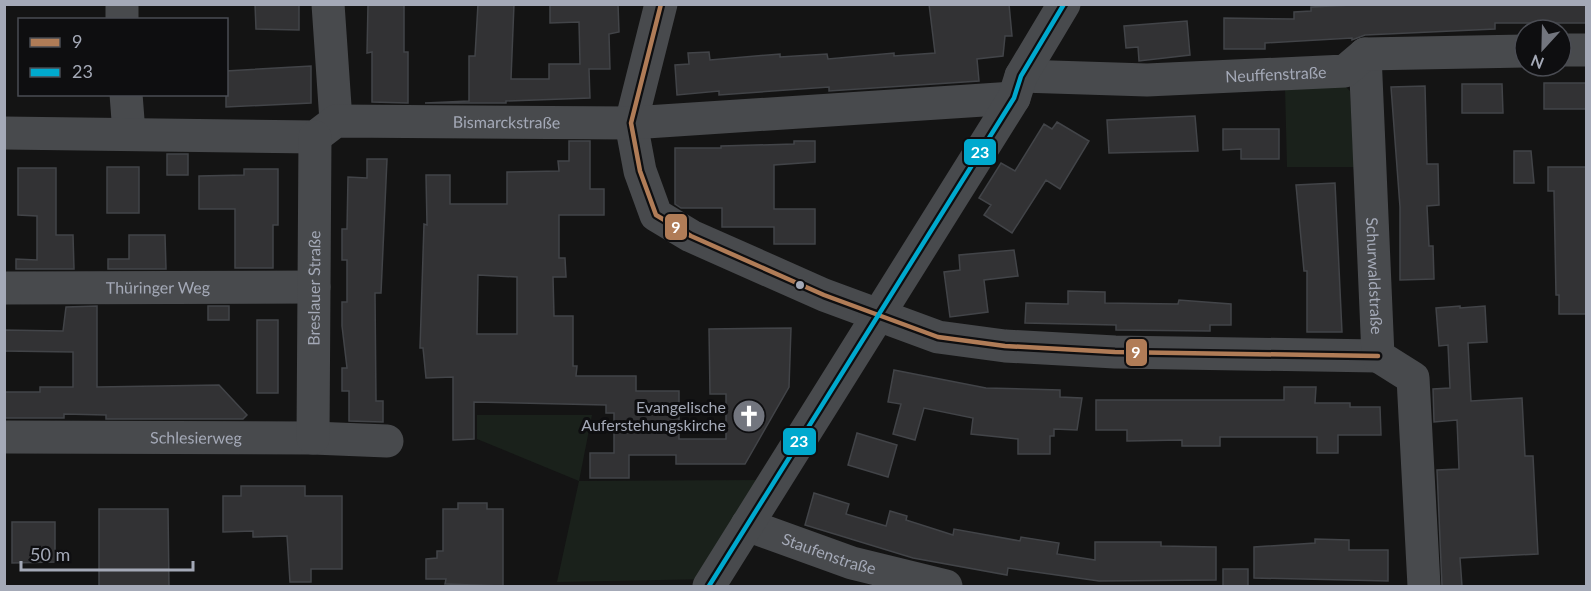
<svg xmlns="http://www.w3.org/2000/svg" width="1591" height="591" font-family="Lato,sans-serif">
  <rect width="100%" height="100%" fill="#141414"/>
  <path fill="#1a211b" d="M 1344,85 L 1350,91 L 1354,167 L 1287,167 L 1285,87 Z
    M 477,415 L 592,415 L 579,481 L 775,480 L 713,579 L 557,582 L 579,481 L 477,439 Z"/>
  <path fill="#323234" stroke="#424448" stroke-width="1.5" fill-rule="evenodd" d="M 255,4 L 299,4 L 299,30 L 256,29 Z
    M 368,4 L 404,4 L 404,52 L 408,52 L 408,103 L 372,102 L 372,52 L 367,53 Z
    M 478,4 L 514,4 L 511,79 L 549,79 L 549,64 L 580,64 L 579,22 L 550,23 L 550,4 L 618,4 L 619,32 L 609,34 L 610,69 L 589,69 L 590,98 L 506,101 L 506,103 L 425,103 L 469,101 L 469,56 L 475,56 Z
    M 929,4 L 1009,4 L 1012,36 L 1005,36 L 1003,56 L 977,59 L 979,81 L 829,91 L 829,87 L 719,95 L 719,91 L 677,95 L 675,65 L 689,64 L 688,53 L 709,52 L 710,60 L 780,54 L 780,57 L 827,54 L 828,59 L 894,53 L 894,56 L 935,53 Z
    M 1373,4 L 1587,4 L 1587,23 L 1495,23 L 1495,29 L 1365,35 L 1352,40 L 1352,38 L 1265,43 L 1265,49 L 1224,49 L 1224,18 L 1294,19 L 1294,12 L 1311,11 L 1311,7 Z
    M 1187,21 L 1190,55 L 1139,61 L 1138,47 L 1126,48 L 1124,26 Z
    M 311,66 L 311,103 L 226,107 L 226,71 Z
    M 1544,83 L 1587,83 L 1587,109 L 1544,109 Z
    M 1462,84 L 1502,84 L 1503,113 L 1462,113 Z
    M 1425,86 L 1427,164 L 1438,164 L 1439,205 L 1427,206 L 1429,246 L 1433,246 L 1434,279 L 1400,280 L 1400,207 L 1391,87 Z
    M 1195,116 L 1198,151 L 1109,153 L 1107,120 Z
    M 1057,122 L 1089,141 L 1060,189 L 1046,180 L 1012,233 L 984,215 L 991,205 L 979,198 L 1001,163 L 1015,171 L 1044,124 L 1052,129 Z
    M 1223,129 L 1279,129 L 1279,159 L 1241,159 L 1241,149 L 1223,150 Z
    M 569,141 L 590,141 L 590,189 L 604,189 L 604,215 L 559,215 L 559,258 L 565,258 L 566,277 L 553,277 L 554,316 L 573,316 L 573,366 L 577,366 L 576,376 L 636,376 L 636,391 L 679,391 L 679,439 L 726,439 L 726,394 L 710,394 L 709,329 L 791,328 L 789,387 L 745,464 L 676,464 L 676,455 L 629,455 L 629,478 L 590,478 L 590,453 L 614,453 L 614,413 L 606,413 L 606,405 L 474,402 L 474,439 L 453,440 L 453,377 L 426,378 L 423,348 L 420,348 L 424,224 L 427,225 L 426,175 L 450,175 L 450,204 L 507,204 L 507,172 L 559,171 L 558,161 L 569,161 ZM 478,275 L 517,277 L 517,334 L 477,334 Z
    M 794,141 L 815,141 L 815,162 L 774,165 L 774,209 L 815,209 L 815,244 L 774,244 L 774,227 L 722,227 L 722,208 L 681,208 L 675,204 L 675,148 L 721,148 L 721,146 L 794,144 Z
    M 1514,151 L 1531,151 L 1534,183 L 1514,183 Z
    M 167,154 L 188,154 L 188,175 L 167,175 Z
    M 367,159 L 387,159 L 381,293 L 375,293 L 376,401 L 383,401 L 383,422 L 349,421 L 349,391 L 342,391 L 342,368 L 347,368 L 342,326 L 342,302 L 347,302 L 347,260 L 342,260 L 342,229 L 347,229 L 348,177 L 367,178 Z
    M 107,167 L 139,167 L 139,213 L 107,213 Z
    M 1548,167 L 1587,167 L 1587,314 L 1559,314 L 1559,295 L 1556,295 L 1554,191 L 1548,191 Z
    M 18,168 L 56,168 L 56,235 L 73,235 L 74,269 L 16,269 L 16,259 L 37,260 L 37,216 L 18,215 Z
    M 244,169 L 278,169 L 278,225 L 273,225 L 273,268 L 235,268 L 235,209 L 199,209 L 199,176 L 244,175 Z
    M 1335,183 L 1342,332 L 1307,332 L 1307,271 L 1304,271 L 1296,185 Z
    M 129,235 L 165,235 L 166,269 L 108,269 L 108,259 L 129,259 Z
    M 1014,250 L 1018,276 L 984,280 L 988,312 L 950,317 L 944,272 L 960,270 L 959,255 Z
    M 1068,291 L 1105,292 L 1105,303 L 1178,304 L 1179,300 L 1231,304 L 1231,325 L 1210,325 L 1210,331 L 1116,330 L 1116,325 L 1025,323 L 1026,303 L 1068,304 Z
    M 97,306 L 97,387 L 219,385 L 247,415 L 243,419 L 106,419 L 106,415 L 64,414 L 64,418 L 4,418 L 4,392 L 40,392 L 40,387 L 73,387 L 73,352 L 4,351 L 4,330 L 63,331 L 66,307 Z
    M 208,306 L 229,306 L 229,320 L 208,320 Z
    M 1460,306 L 1460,308 L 1485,306 L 1487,342 L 1468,343 L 1471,401 L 1522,398 L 1525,456 L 1533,456 L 1538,554 L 1460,558 L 1462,586 L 1442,586 L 1437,470 L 1459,469 L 1457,420 L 1434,422 L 1433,389 L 1450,388 L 1448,345 L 1439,346 L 1436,308 Z
    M 257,320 L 278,320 L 278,393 L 257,393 Z
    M 894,370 L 986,388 L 1060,390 L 1060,397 L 1082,398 L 1077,430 L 1054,429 L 1054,436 L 1050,436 L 1050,454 L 1018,454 L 1018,439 L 971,434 L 973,418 L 924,408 L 915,440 L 893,434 L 901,404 L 888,402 Z
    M 1284,387 L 1316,387 L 1315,403 L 1350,403 L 1350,407 L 1380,407 L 1381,435 L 1338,435 L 1338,453 L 1317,453 L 1317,437 L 1220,437 L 1220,446 L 1182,446 L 1182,440 L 1127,441 L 1127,430 L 1096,430 L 1096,400 L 1284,400 Z
    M 857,433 L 897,445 L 888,477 L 848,465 Z
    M 241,486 L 305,486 L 305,496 L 342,496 L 342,569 L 311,569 L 311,582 L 290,582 L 287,536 L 253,537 L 253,531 L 223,532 L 223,496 L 241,496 Z
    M 814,493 L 849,504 L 846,514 L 886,526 L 890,511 L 907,516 L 906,520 L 953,535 L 954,529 L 1020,541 L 1021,537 L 1059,543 L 1057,554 L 1095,560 L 1095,542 L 1161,542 L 1161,546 L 1216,547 L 1216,580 L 1099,581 L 1008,568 L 1007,575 L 913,558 L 805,525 Z
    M 458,503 L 487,503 L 487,509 L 503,509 L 503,586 L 445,584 L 446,579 L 426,579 L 426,559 L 437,558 L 437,551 L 443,551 L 443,509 L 458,509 Z
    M 99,509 L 168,509 L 169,586 L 99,586 Z
    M 12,522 L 55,522 L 55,562 L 12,563 Z
    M 1315,539 L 1349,540 L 1349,550 L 1388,550 L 1388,581 L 1254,578 L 1254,547 L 1315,543 Z
    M 1223,569 L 1248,569 L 1248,586 L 1223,586 Z"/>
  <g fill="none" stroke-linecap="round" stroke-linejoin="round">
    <g stroke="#484a4d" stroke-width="33">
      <path d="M 122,4 L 122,20"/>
      <path d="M 328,4 L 336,121"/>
      <path d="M 661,4 L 631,123 L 640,171 L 656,215 L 691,236 L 824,295 L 938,337 L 1005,346 L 1115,352 L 1378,356"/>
      <path d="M 1561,50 L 1586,50"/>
      <path id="s1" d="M 1365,54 L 1378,356 L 1413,378 L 1424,586"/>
      <path id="s2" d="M 1021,76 L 1147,80 L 1345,71 L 1365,54 L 1525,51"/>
      <path d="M 126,94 L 129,133"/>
      <path id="s3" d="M 4,133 L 315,137 L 336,121 L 631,123 L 1014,98"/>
      <path id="s4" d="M 4,288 L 314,287"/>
      <path id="s5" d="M 4,437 L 313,438 L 387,441"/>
      <path id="s6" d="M 313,438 L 315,137"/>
      <path id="s7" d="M 747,525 L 852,563 L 946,586"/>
      <path d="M 709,586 L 1014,98 L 1021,76 L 1064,4"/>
    </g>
    <g stroke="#0e0e10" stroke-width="9">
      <path id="bus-1" d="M 661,4 L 631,123 L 640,171 L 656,215 L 691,236 L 824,295 L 938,337 L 1005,346 L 1115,352 L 1378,356"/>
    </g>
    <g stroke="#0e0e10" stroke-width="9">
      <path id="bus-2" d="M 709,586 L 1014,98 L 1021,76 L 1064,4"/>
    </g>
    <use href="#bus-1" stroke="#b07c57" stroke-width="4.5"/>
    <use href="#bus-2" stroke="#00a9ce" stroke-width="4.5"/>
  </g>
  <defs>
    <g id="church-disc" transform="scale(1.725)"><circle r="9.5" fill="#72757e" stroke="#0e0e10"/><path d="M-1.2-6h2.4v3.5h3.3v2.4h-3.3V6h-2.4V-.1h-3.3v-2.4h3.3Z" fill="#fff"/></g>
  </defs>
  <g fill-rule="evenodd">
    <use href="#church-disc" x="749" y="416"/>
  </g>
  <circle fill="#a4a9b7" stroke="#0e0e10" stroke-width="2" cx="800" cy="285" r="5"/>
  <g text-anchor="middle" stroke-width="6" stroke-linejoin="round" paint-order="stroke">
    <g font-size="16" fill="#a4a9b7" stroke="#0e0e10">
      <text dy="6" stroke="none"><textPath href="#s2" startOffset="255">Neuffenstraße</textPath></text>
      <text dy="6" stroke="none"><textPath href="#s3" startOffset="508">Bismarckstraße</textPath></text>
      <text dy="6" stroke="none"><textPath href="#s1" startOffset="222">Schurwaldstraße</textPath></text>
      <text dy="6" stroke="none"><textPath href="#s4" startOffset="154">Thüringer Weg</textPath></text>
      <text dy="6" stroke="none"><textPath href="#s6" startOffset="150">Breslauer Straße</textPath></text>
      <text dy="6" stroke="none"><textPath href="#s5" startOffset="192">Schlesierweg</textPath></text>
      <text dy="6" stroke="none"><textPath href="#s7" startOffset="87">Staufenstraße</textPath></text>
    </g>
    <g font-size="16" fill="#a4a9b7" stroke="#0e0e10" text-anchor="end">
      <text x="726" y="413">Evangelische<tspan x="726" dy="18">Auferstehungskirche</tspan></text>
    </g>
  </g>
  <g stroke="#0e0e10" stroke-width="2">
    <rect x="963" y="138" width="34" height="28" rx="6" fill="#00a9ce"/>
    <rect x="664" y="213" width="24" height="28" rx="6" fill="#b07c57"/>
    <rect x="1125" y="338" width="23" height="29" rx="6" fill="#b07c57"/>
    <rect x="782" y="427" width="35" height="29" rx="6" fill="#00a9ce"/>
  </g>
  <g font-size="16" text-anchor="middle" font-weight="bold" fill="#fff">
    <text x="980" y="158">23</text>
    <text x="676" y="233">9</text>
    <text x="1136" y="358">9</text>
    <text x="799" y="447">23</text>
  </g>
  <rect width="1591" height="591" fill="none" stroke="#a4a9b7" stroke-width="12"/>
  <rect x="18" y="18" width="210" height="78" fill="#0e0e10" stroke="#4a4c53" stroke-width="1.5"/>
  <rect x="30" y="38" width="30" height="9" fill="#b07c57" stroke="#4a4c53" stroke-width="1.5"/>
  <text x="72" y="48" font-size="18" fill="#a4a9b7">9</text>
  <rect x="30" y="68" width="30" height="9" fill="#00a9ce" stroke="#4a4c53" stroke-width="1.5"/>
  <text x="72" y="78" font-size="18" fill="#a4a9b7">23</text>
  <g transform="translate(1543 48) rotate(202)"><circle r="28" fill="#0e0e10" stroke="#4a4c53" stroke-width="1.5"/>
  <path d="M0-4.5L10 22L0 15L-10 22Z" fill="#72757e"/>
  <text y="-9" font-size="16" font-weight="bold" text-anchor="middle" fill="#a4a9b7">N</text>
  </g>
  <path d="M21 561v9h172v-9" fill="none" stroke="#a4a9b7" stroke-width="3"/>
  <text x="30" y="561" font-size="18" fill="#a4a9b7" stroke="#0e0e10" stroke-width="4.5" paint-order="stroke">50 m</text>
</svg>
